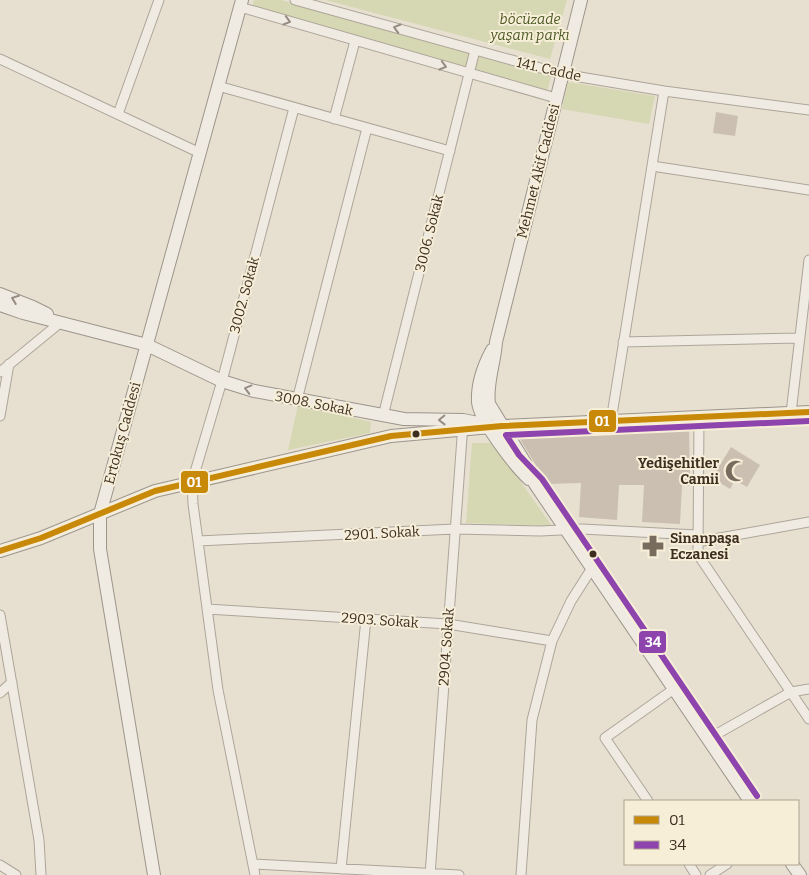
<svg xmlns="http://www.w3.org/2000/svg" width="809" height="875" font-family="Bitter,serif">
  <rect width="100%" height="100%" fill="#e7e0d1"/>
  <path fill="#d6d7b3" d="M 254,0 L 281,0 L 469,53 L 465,68 L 252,8 Z
    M 325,0 L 567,0 L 550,59 Z
    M 479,56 L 551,77 L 547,91 L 474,70 Z
    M 568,82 L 655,96 L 649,124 L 562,109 Z
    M 298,405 L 371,422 L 370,433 L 288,450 Z
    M 472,443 L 493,443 L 552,526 L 466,523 Z"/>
  <path fill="#cbbfb2" d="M 716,112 L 738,116 L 735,136 L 713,133 Z
    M 689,426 L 690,486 L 682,486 L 680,524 L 642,522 L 644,485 L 619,485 L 617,520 L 579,517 L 581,483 L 545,484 L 534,462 L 518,436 L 518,433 L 659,429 L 659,427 Z
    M 731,447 L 760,465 L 747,487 L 735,480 L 730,489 L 712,478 Z"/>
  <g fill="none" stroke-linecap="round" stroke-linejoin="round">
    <g stroke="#ada599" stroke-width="11">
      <path id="street" d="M 295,0 L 562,74 L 664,91 L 809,110
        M 240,7 L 556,98
        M 0,59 L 200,153
        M 218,86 L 450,151
        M 118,114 L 159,0
        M 334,119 L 355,41
        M 652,166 L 809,190
        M 623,342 L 800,338
        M 0,372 L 61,322
        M 297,400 L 367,128
        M 791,413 L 809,260
        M 0,416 L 9,364
        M 383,416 L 475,50
        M 699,417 L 698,551 L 701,559 L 809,719
        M 611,421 L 664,91
        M 198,541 L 455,529 L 540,531 L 582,529 L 697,535
        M 697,542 L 809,522
        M 207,609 L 448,624 L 552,641
        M 0,615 L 39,840 L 41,875
        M 0,693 L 12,682
        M 708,739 L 791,692 L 809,689
        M 648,801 L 605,738 L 674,689
        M 253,864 L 459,875
        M 689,864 L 696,875
        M 0,865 L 16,875
        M 341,869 L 366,619
        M 255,875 L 218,690 L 193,504 L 192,482 L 222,381 L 294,108
        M 430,875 L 463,424
        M 521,875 L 532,720 L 552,641 L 571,601 L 592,568
        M 710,875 L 727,864"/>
    </g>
    <g stroke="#9c958a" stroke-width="14">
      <path id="secondary" d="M 581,0 L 496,342 C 495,362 486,384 489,404 L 527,466 L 535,484 L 750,801
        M 0,294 L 33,307 L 47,314
        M 0,305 L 23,313 L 147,345 L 222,381 L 254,391 L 404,419 L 463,420 L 483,424
        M 492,350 C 484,365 477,385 478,402 C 480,421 515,466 529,479
        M 0,551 L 41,538 L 155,491 L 391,436 L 502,426 L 809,412
        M 792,864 L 800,875
        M 154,875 L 100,549 L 100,514 L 242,0"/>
    </g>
    <use href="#street" stroke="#efebe3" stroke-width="9"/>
    <use href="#secondary" stroke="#efebe3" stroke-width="12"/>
    <g stroke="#f7eed8" stroke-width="10">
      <path id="bus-1" d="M 0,551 L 41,538 L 155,491 L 391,436 L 502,426 L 809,412"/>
    </g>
    <g stroke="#f7eed8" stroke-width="10">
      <path id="bus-2" d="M 757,796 L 542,479 L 519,455 L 506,435 L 809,421"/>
    </g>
    <use href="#bus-1" stroke="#c88808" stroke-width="6"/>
    <use href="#bus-2" stroke="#8e44ad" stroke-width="6"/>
  </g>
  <defs><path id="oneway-chevron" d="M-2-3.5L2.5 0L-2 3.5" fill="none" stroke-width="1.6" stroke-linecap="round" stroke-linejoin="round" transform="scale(1.25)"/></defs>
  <g stroke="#968c82">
    <use href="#oneway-chevron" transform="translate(287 21) rotate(16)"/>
    <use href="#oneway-chevron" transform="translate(397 28) rotate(-164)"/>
    <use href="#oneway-chevron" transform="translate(443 66) rotate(16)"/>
    <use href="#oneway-chevron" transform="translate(15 299) rotate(-159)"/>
    <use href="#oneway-chevron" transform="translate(248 389) rotate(-165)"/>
    <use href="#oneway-chevron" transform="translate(442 420) rotate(179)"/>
  </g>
  <defs>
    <g id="mosque-bare" transform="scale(1.725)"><path d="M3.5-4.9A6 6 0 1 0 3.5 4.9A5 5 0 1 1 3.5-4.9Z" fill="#786c5e" stroke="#f7eed8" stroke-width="2.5" paint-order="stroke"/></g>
    <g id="pharmacy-bare" transform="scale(1.725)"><path d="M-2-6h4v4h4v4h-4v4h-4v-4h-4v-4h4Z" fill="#786c5e" stroke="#f7eed8" stroke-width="2.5" paint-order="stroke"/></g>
  </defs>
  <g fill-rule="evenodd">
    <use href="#mosque-bare" x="736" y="471"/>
    <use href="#pharmacy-bare" x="653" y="546"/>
  </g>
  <g fill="#3d2e20" stroke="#f7eed8" stroke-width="2">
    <circle cx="416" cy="434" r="4.5"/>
    <circle cx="593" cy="554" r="4.5"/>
  </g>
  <g text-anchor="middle" stroke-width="4" stroke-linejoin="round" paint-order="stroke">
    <g font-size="14" font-style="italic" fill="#4d5a26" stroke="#f7eed8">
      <text x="530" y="24">böcüzade<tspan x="530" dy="16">yaşam parkı</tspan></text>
    </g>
    <g font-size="14" fill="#3d2e20" stroke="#f7eed8">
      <text transform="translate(549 69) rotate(13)" y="5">141. Cadde</text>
      <text transform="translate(538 171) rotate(-76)" y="5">Mehmet Akif Caddesi</text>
      <text transform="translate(429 233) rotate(-76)" y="5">3006. Sokak</text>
      <text transform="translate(244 295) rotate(-75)" y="5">3002. Sokak</text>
      <text transform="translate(314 403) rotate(11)" y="5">3008. Sokak</text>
      <text transform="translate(122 433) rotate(-75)" y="5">Ertokuş Caddesi</text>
      <text transform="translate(382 533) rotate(-3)" y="5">2901. Sokak</text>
      <text transform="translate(380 620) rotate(4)" y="5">2903. Sokak</text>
      <text transform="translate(446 647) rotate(-86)" y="5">2904. Sokak</text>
    </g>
    <g font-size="14" font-weight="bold" fill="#3d2e20" stroke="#f7eed8" text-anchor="end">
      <text x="719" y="468">Yedişehitler<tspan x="719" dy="16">Camii</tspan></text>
      <text x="670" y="543" text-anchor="start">Sinanpaşa<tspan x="670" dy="16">Eczanesi</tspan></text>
    </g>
  </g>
  <g stroke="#f7eed8" stroke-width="2">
    <rect x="588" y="409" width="29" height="24" rx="5" fill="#c88808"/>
    <rect x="180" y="470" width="29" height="24" rx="5" fill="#c88808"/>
    <rect x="638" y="630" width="29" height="24" rx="5" fill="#8e44ad"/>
  </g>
  <g font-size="14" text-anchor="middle" font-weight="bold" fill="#fff">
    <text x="602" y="426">01</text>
    <text x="194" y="487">01</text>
    <text x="653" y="647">34</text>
  </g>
  <rect x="624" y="800" width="175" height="65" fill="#f7eed8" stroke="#ada18e"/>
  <rect x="634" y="816" width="25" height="8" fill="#c88808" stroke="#ada18e"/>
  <text x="669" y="825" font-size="15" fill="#3d2e20">01</text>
  <rect x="634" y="841" width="25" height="8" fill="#8e44ad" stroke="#ada18e"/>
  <text x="669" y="850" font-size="15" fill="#3d2e20">34</text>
</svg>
